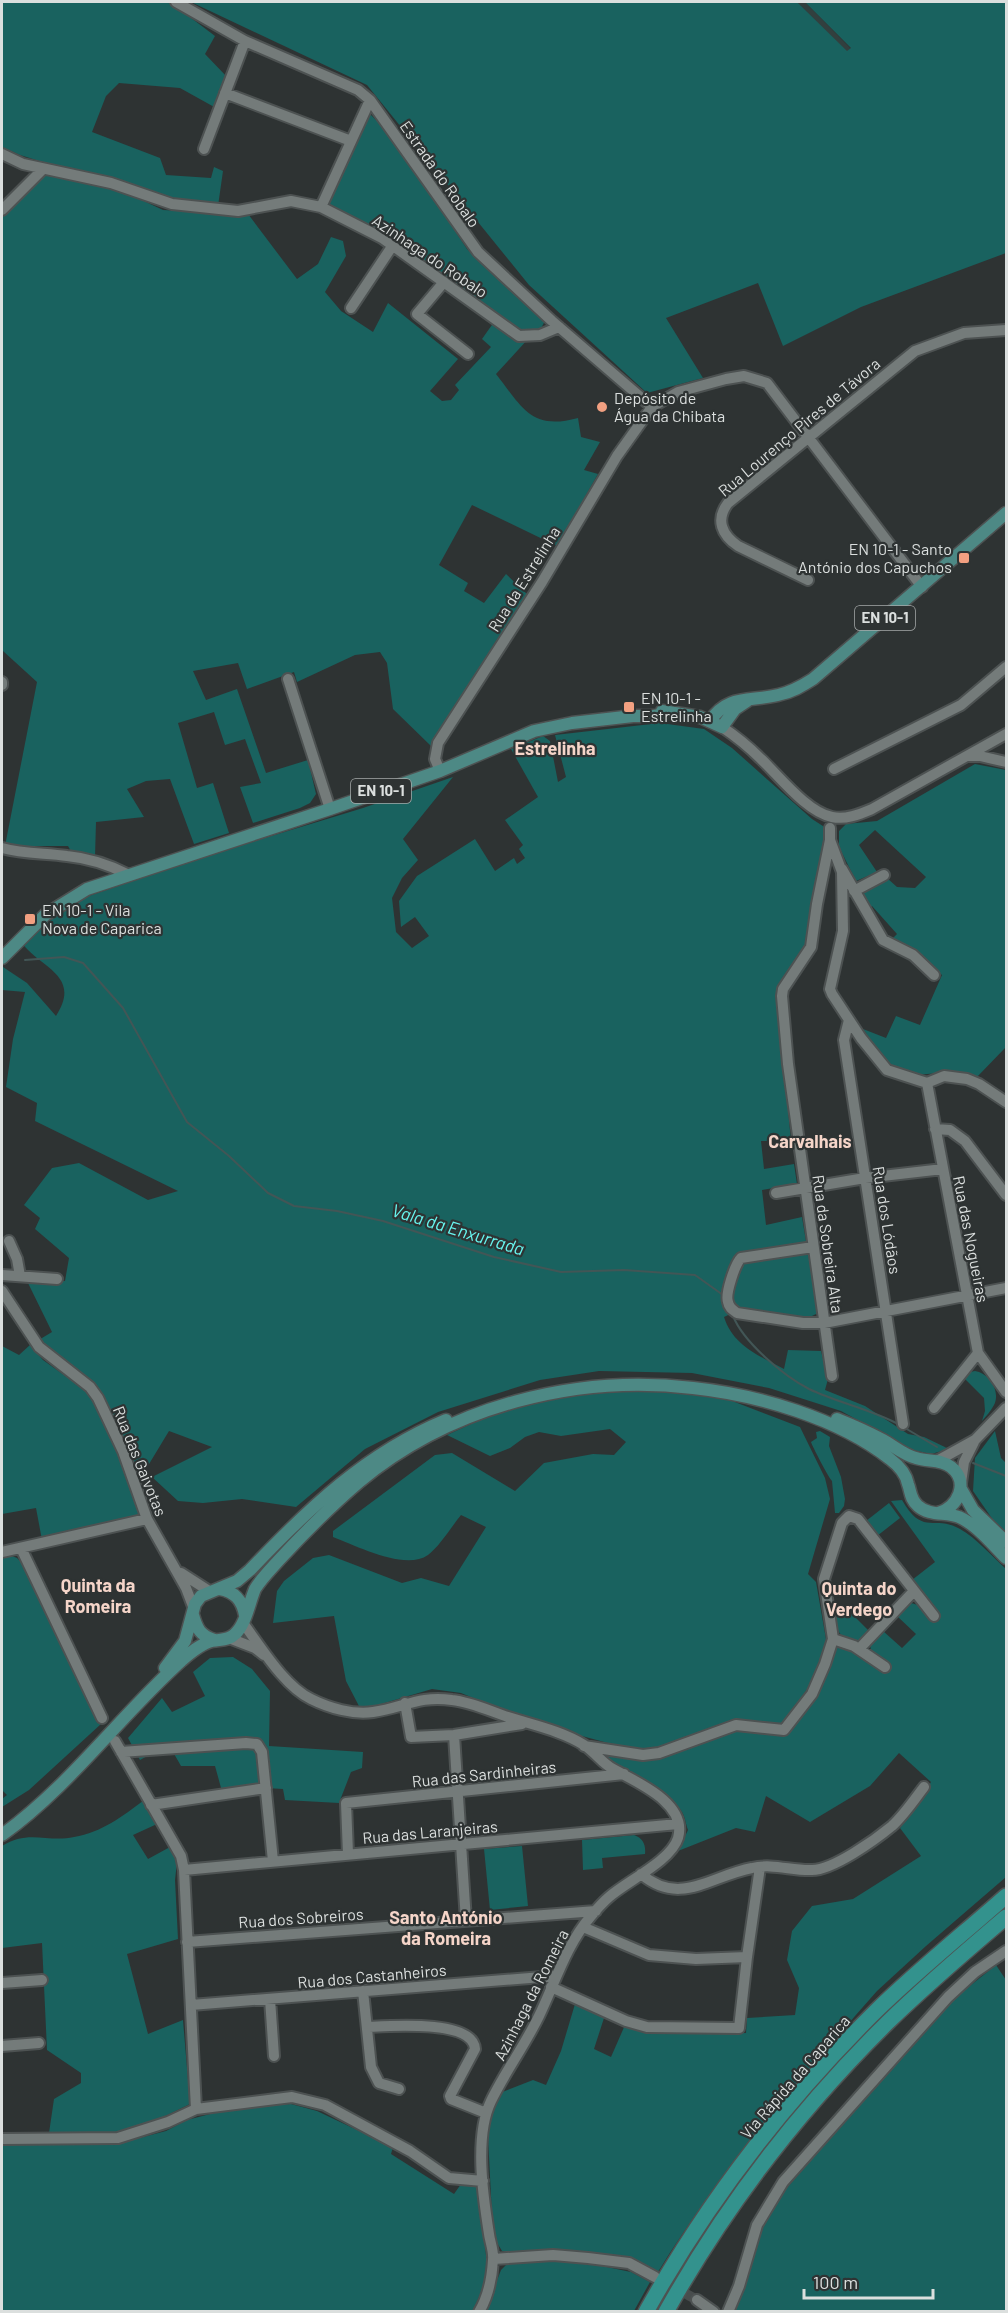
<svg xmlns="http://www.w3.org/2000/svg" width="1008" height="2313" font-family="Barlow,sans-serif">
  <rect width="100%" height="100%" fill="#2e3333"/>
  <path fill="#323f3e" d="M 797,2 L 805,2 L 851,49 L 847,52 Z"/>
  <path fill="#19625f" d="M 2,2 L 170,2 L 215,36 L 205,54 L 227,77 L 216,108 L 180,88 L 119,83 L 106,96 L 92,132 L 160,158 L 166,175 L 211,178 L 214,167 L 223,171 L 218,206 L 173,201 L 112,177 L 68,170 L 20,155 L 2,147 Z
    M 191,2 L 797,2 L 847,51 L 851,48 L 805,2 L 1006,2 L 1006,253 L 861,307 L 783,346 L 758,283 L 666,318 L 703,378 L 647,393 L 529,285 L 367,85 Z
    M 367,111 L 393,137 L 467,249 L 545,321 L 540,330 L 522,330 L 361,220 L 326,205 Z
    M 46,173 L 114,187 L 163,210 L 248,214 L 297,279 L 318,264 L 331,237 L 343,241 L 346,256 L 325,292 L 341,311 L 373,332 L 388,303 L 458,359 L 430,391 L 442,401 L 451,400 L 459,390 L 455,385 L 491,347 L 482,339 L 494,322 L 528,339 L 496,374 C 522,407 531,431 578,418 L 581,437 L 600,442 L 584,470 L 598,474 L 557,546 L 472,505 L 439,565 L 468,583 L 464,591 L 484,603 L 506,574 L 528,595 L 496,641 L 431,746 L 393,709 L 387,663 L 380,652 L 355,655 L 297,682 L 294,672 L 247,689 L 238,663 L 193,671 L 206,700 L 237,689 L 266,773 L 308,760 L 316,794 L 310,803 L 300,808 L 253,823 L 240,787 L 261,783 L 245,739 L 225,745 L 214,712 L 178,723 L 197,788 L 213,783 L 229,833 L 194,844 L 170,779 L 146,781 L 127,789 L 144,817 L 96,822 L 95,857 L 72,853 L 68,846 L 5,846 L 37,682 L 3,651 L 2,646 L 2,213 Z
    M 660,723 L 704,729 L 732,748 L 812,819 L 826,828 L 808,947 L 778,1005 L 791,1141 L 761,1141 L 764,1169 L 794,1164 L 797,1184 L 762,1190 L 766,1225 L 802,1217 L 818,1313 L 806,1319 L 743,1308 L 724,1317 C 733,1346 760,1356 784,1369 L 788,1350 L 821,1351 L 828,1379 L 825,1390 L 865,1406 L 908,1434 L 924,1437 L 949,1449 L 931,1454 L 913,1450 L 841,1411 L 769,1388 L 692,1373 L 599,1371 L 540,1380 L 438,1412 L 365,1449 L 296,1507 L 242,1499 L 203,1503 L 178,1501 L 152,1477 L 212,1447 L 169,1431 L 143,1474 L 136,1479 L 108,1408 L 37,1341 L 52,1332 L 28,1283 L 65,1281 L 69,1258 L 35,1229 L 40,1218 L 24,1205 L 52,1168 L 79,1163 L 148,1200 L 178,1191 L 35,1121 L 37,1103 L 6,1087 L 13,1039 L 25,992 L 2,990 L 3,967 L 27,983 L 56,1016 C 82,975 41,969 21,942 L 51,916 L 80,899 L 206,856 L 363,808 L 453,777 L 403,839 L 418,860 L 402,878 L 392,898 L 396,932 L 412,948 L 429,936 L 415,917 L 401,927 L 399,901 L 417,876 L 475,839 L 495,871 L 514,858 L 517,864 L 525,858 L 519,849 L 523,845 L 505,820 L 538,797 L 511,749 L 543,736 L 550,741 L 558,782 L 566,777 L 555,735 Z
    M 975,764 L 1006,770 L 1006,1047 L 977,1077 L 950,1072 L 916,1075 L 898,1070 L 882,1057 L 863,1029 L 886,1038 L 896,1016 L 920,1025 L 942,975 L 913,951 L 891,940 L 897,934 L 872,906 L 868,908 L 857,892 L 887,878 L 897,887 L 915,888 L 926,877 L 875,830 L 859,845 L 877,872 L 856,881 L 839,847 L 839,831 L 846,824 L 877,821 Z
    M 30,1345 L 43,1360 L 92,1395 L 106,1421 L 141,1516 L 42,1540 L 36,1508 L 2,1514 L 2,1346 L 19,1355 Z
    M 975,1371 C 989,1373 1001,1391 994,1405 C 991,1411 986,1416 982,1421 L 985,1411 L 984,1398 L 965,1379 L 970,1372 Z
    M 665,1388 L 727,1399 L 800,1427 L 825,1478 L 830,1499 L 808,1574 L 816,1582 L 826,1639 L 816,1676 L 784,1723 L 771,1726 L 739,1721 L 717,1725 L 659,1749 L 638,1751 L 563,1731 L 525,1719 L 461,1693 L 432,1689 L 361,1710 L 346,1681 L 334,1616 L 273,1623 L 277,1591 L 284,1581 L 313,1558 L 329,1555 L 402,1583 L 421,1578 L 449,1586 L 486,1527 L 461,1515 C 452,1526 439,1547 428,1555 C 405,1571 357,1546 333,1537 L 333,1531 L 435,1455 L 452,1453 L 515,1491 L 544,1463 L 593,1454 L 614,1455 L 626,1442 L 610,1429 L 561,1436 L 539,1432 L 525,1437 L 510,1448 L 490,1456 L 447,1435 L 495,1413 L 570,1395 Z
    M 820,1431 L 830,1437 L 829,1446 L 841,1477 L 845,1499 L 844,1506 L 839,1513 L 835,1513 L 832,1481 C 829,1478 812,1446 811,1442 L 817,1438 L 816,1432 Z
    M 995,1431 L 1001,1458 L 1006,1463 L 1006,1532 L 993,1520 L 973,1491 L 975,1458 Z
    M 902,1500 C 923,1537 934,1514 960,1529 C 976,1538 993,1557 1006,1569 L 1006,1877 L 926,1946 L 877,1991 L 855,2016 C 786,2099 714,2180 658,2272 L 633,2258 L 588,2252 L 518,2254 L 502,2251 L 493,2236 L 488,2137 L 491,2112 L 500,2093 L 533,2080 L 546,2085 L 561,2051 L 575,2004 L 604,2018 L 594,2049 L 611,2057 L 625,2025 L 648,2034 L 746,2033 L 747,2018 L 795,2015 L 799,1988 L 787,1960 L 792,1931 L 812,1906 L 853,1899 L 921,1856 L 900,1828 L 931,1782 L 899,1753 L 870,1786 L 810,1822 L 766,1796 L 755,1832 L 736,1828 L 678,1851 L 688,1830 C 686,1825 685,1817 682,1812 C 665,1785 629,1774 603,1757 L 606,1752 L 630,1758 L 658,1758 L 732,1730 L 771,1735 L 793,1729 L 808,1705 L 834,1651 L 838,1647 L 852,1649 L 882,1669 L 888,1663 L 871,1651 L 870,1644 L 883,1631 L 902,1648 L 916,1634 L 897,1616 L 911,1603 L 918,1605 L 930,1620 L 937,1613 L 912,1580 L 935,1562 L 891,1501 Z
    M 889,1503 L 900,1518 L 877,1536 L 866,1521 Z
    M 7,1554 L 17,1558 L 26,1567 L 83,1691 L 101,1724 L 29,1790 L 2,1807 L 2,1799 L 7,1795 L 2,1790 L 2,1555 Z
    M 849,1611 L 870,1632 L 858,1642 C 840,1640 836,1630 833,1614 Z
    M 233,1657 L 252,1669 L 270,1691 L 269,1746 L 363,1752 L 362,1768 L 351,1772 L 339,1803 L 285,1800 L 283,1789 L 266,1788 L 223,1795 L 215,1766 L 181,1766 L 173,1752 L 160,1749 L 140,1760 L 128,1738 L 162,1698 L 172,1712 L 205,1696 L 193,1672 L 210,1658 Z
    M 144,1800 L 157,1824 L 133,1835 L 148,1859 L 170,1847 L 177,1862 L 175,1880 L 178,1939 L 127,1954 L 148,2034 L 183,2020 L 190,2104 L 149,2124 L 116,2133 L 49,2133 L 54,2099 L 81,2083 L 81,2073 L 47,2050 L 42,1943 L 2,1948 L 2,1846 C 28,1829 48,1843 74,1837 C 102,1832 122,1817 144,1800 Z
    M 634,1835 C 643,1838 646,1845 645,1854 L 602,1858 L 603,1868 L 583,1870 L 582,1840 Z
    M 522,1846 L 528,1906 L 490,1910 L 484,1849 Z
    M 996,1965 L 1006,1980 L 1006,2311 L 734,2312 L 741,2297 L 758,2240 L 772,2205 L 946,2005 Z
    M 291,2104 L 317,2111 L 393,2147 L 391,2154 L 454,2194 L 461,2184 L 479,2186 L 488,2275 L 473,2311 L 2,2312 L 2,2142 L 124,2142 L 166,2131 L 187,2120 L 237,2107 Z
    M 568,2259 L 631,2272 L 650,2282 L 634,2311 L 485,2312 L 501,2270 L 509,2262 Z"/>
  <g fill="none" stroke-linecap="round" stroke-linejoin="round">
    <path stroke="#425656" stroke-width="2" d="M 25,960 L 64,957 L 83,963 L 123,1008 L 187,1122 L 229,1156 L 268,1193 L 294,1206 L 337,1211 L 383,1221 L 494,1257 L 561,1272 L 624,1270 L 695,1275 L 723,1295
      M 733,1316 C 744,1343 784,1376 809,1389 C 838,1403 871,1409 900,1425
      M 905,1428 L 937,1447
      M 973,1463 L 1006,1476"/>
    <path stroke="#484d4d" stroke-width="10" stroke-dasharray="10 5" stroke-linecap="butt" d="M 658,2278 L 697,2300"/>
    <g stroke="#4d5252" stroke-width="14">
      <path id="minor" d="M 176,2 L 245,41 L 358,90 L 370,100 L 478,252 L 552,321 L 652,407
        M 225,93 L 351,141
        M 204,149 L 245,41
        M 2,154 L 23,164 L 111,183 L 172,204 L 238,211 L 291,201 L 321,207 L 382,238 L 519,336 L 540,335 L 559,327
        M 321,207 L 370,100
        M 2,210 L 43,169
        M 444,282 L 417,314 L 468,354
        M 351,308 L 393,245
        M 808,580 L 738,546 C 722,535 715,520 728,503 L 915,351 L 964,333 L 1006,330
        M 288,679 L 330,809
        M 2,682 L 2,685
        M 722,727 C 737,737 749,747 761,759 C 780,777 807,812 832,817 C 846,820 860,814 872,809 L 1006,734
        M 969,756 L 980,756 L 1006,762
        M 834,769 L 961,705 L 1006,667
        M 440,771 L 435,759 L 438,743 L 542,582 L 617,456 L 652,407 L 678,392 L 726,379 L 744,376 L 767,383 L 922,587
        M 830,828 L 830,840 L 842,872 L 843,931 L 830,989 L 832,994 L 861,1038 L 887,1070 L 927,1083 L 944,1076 L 967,1079 L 979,1084 L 1006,1102
        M 830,840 L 817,904 L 811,947 L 783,989 L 782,996 L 788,1064 L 832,1376
        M 2,848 C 23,854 45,853 67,856 C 88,858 110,865 129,875
        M 842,869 L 883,940 L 913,955 L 934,975
        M 854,891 L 884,875
        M 849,1020 L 844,1040 L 903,1424
        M 927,1083 L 978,1353 L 1006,1392
        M 935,1129 L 950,1130 L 965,1141 L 1006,1195
        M 776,1193 L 865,1178 L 943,1169
        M 9,1241 L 17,1259 L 20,1276
        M 813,1247 L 741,1258 C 735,1264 725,1294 728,1302 C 729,1308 733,1310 737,1313 L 803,1323 L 824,1323 L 1006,1288
        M 2,1275 L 57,1279
        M 2,1291 L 39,1347 L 90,1387 L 98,1398 L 123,1451 L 147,1519 L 186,1588 L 194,1609
        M 934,1408 L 978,1353
        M 937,1461 L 975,1440 L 1006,1408
        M 961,1483 L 964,1462 L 974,1442
        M 21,1548 L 102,1718
        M 2,1552 L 147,1519
        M 181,1573 L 209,1591
        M 243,1623 C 261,1647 284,1686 311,1699 C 329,1708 353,1715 373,1712 C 403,1708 419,1695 452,1700 C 471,1702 490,1711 508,1717 C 533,1725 562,1731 584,1745 C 595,1752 602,1763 613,1769 C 636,1782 688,1803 678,1838 C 671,1861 627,1881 609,1897 C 602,1903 596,1910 591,1916 C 566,1945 555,1983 539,2016 C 525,2045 505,2072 491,2101 C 474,2136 483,2196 489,2234 C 490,2242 494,2251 493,2260 C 492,2277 488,2297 479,2312
        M 229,1638 L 255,1648 L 264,1655
        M 833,1639 L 854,1646 L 885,1667
        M 859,1649 L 914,1591
        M 405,1703 L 411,1737 L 454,1735 L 522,1724
        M 454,1735 L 466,1921
        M 115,1741 L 181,1856 L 184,1870 L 196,2109
        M 584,1746 L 643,1755 L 659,1753 L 736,1725 L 784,1730 L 812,1694 L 825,1664 L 833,1639 L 824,1579 L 842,1523 L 849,1516 L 858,1519 L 934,1616
        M 121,1752 L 246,1743 L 257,1744 L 262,1752 L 273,1861
        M 151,1805 L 266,1788
        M 348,1854 L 346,1803 L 624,1774
        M 184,1870 L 678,1824
        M 641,1874 C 680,1907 710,1876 752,1868 C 773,1863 792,1871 812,1870 C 833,1870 875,1840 892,1826 C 904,1815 914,1800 924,1787
        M 583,1927 L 649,1955 L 696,1959 L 747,1957
        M 187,1942 L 596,1911
        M 2,1983 L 42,1980
        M 551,1987 L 626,2021 L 647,2027 L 739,2028 L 747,1957 L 760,1867
        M 363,1991 L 371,2067 L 379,2083 L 399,2089
        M 270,1999 L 274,2056
        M 191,2005 L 555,1976
        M 367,2027 C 389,2026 473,2019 475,2049 L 450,2096 L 451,2099 L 486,2113
        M 2,2046 L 39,2043
        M 2,2139 L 118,2138 L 168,2122 L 196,2109 L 292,2097 L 325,2105 L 410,2151 L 449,2178 L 483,2181
        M 493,2259 L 553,2255 L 588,2258 L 629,2263 L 655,2277
        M 697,2300 L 714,2312
        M 728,2312 L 739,2286 L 757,2225 L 783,2182 L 948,1997 L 975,1972 L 1006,1951"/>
    </g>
    <g stroke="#4d5252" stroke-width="15">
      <path id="major" d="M 662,711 L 700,717 L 722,727 L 735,709 L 747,701
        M 710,721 C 728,694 750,702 778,695 C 792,692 802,686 813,679 L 1006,513
        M 2,958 L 45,915 L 87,889 L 330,809 L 440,771 L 534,731 L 572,723 L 633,716 L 654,716 L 670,713
        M 837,1419 C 852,1425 868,1432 883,1440 C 894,1446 904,1455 916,1458 C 928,1462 941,1459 951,1467 C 970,1482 958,1508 938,1513
        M 961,1489 L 973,1510 L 1006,1542
        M 220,1589 C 235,1592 242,1600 245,1615
        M 193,1615 C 197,1629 200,1635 214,1640
        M 165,1668 L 185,1641 L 195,1604 L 201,1596 L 237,1581 L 250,1570 C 309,1508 366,1453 446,1420
        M 2,1835 C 70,1786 119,1717 181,1661 C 189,1654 200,1644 212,1641 C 220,1639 228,1641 235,1634 C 246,1624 249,1603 255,1589 C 261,1579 271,1569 279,1560 C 304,1533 331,1506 359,1482 C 450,1406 577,1374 693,1388 C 758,1395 838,1418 890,1459 C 898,1465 906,1474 908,1484 C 911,1492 910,1499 918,1506 C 929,1516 946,1512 959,1517 C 977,1525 992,1544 1006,1558"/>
    </g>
    <g stroke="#4d5252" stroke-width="18">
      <path id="highway" d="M 646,2312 C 707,2202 787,2099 876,2011 C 917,1971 963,1934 1006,1896
        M 666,2312 C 725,2206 801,2108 887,2023 C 925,1986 966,1951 1006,1917"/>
    </g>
    <use href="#minor" stroke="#747b7a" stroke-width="10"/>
    <use href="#major" stroke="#4d8985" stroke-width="12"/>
    <use href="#highway" stroke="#33928d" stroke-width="15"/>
  </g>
  <g fill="#f2a081" stroke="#2e3333" stroke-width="2">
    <circle cx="602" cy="407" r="6"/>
    <rect x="958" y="552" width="12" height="12" rx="3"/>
    <rect x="623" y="701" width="12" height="12" rx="3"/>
    <rect x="24" y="913" width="12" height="12" rx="3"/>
  </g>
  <g text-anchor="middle" stroke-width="4.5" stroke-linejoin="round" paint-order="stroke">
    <g fill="#2e3333" stroke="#a7abab" stroke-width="1.5">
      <rect x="855" y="606" width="60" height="24" rx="4.5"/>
      <rect x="351" y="779" width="60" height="24" rx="4.5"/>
    </g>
    <g font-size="15" font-weight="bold" fill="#dbdfde">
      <text x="885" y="623">EN 10-1</text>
      <text x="381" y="796">EN 10-1</text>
    </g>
    <g font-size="16" fill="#dbdfde" stroke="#2e3333">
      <text transform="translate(440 174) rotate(55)" y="6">Estrada do Robalo</text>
      <text transform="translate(430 256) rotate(34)" y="6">Azinhaga do Robalo</text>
      <text transform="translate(799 427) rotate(-40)" y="6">Rua Lourenço Pires de Távora</text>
      <text transform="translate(524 579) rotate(-58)" y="6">Rua da Estrelinha</text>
      <text transform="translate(887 1220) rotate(81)" y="6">Rua dos Lódãos</text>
      <text transform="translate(971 1239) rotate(79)" y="6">Rua das Nogueiras</text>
      <text transform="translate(828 1244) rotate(82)" y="6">Rua da Sobreira Alta</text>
      <text transform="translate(140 1461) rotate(68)" y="6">Rua das Gaivotas</text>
      <text transform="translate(484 1774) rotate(-6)" y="6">Rua das Sardinheiras</text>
      <text transform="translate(430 1832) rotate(-5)" y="6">Rua das Laranjeiras</text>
      <text transform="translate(301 1918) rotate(-4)" y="6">Rua dos Sobreiros</text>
      <text transform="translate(372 1976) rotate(-5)" y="6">Rua dos Castanheiros</text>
      <text transform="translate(531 1995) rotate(-63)" y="6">Azinhaga da Romeira</text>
      <text transform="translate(795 2077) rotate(-49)" y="6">Via Rápida da Caparica</text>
    </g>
    <g font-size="16" fill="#dbdfde" stroke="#2e3333" text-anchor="start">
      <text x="614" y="404">Depósito de<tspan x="614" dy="18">Água da Chibata</tspan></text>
      <text x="952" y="555" text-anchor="end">EN 10-1 - Santo<tspan x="952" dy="18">António dos Capuchos</tspan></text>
      <text x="641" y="704">EN 10-1 -<tspan x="641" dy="18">Estrelinha</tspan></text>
      <text x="42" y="916">EN 10-1 - Vila<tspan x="42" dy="18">Nova de Caparica</tspan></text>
    </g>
    <g font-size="18" font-weight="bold" fill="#f5d5c9" stroke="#2e3333">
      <text x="555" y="755">Estrelinha</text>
      <text x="810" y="1148">Carvalhais</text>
      <text x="98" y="1592">Quinta da<tspan x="98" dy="21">Romeira</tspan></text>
      <text x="859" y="1595">Quinta do<tspan x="859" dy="21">Verdego</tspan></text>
      <text x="446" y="1924">Santo António<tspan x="446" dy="21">da Romeira</tspan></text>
    </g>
    <g font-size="18" font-style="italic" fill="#67f6f0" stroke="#2e3333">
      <text transform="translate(458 1230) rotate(17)" y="6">Vala da Enxurrada</text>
    </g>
  </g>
  <rect width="1008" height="2313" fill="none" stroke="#dbdfde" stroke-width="6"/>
  <path d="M804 2289v9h129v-9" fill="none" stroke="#dbdfde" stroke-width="3"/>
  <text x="813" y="2289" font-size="18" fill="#dbdfde" stroke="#2e3333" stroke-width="4.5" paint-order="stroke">100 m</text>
</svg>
